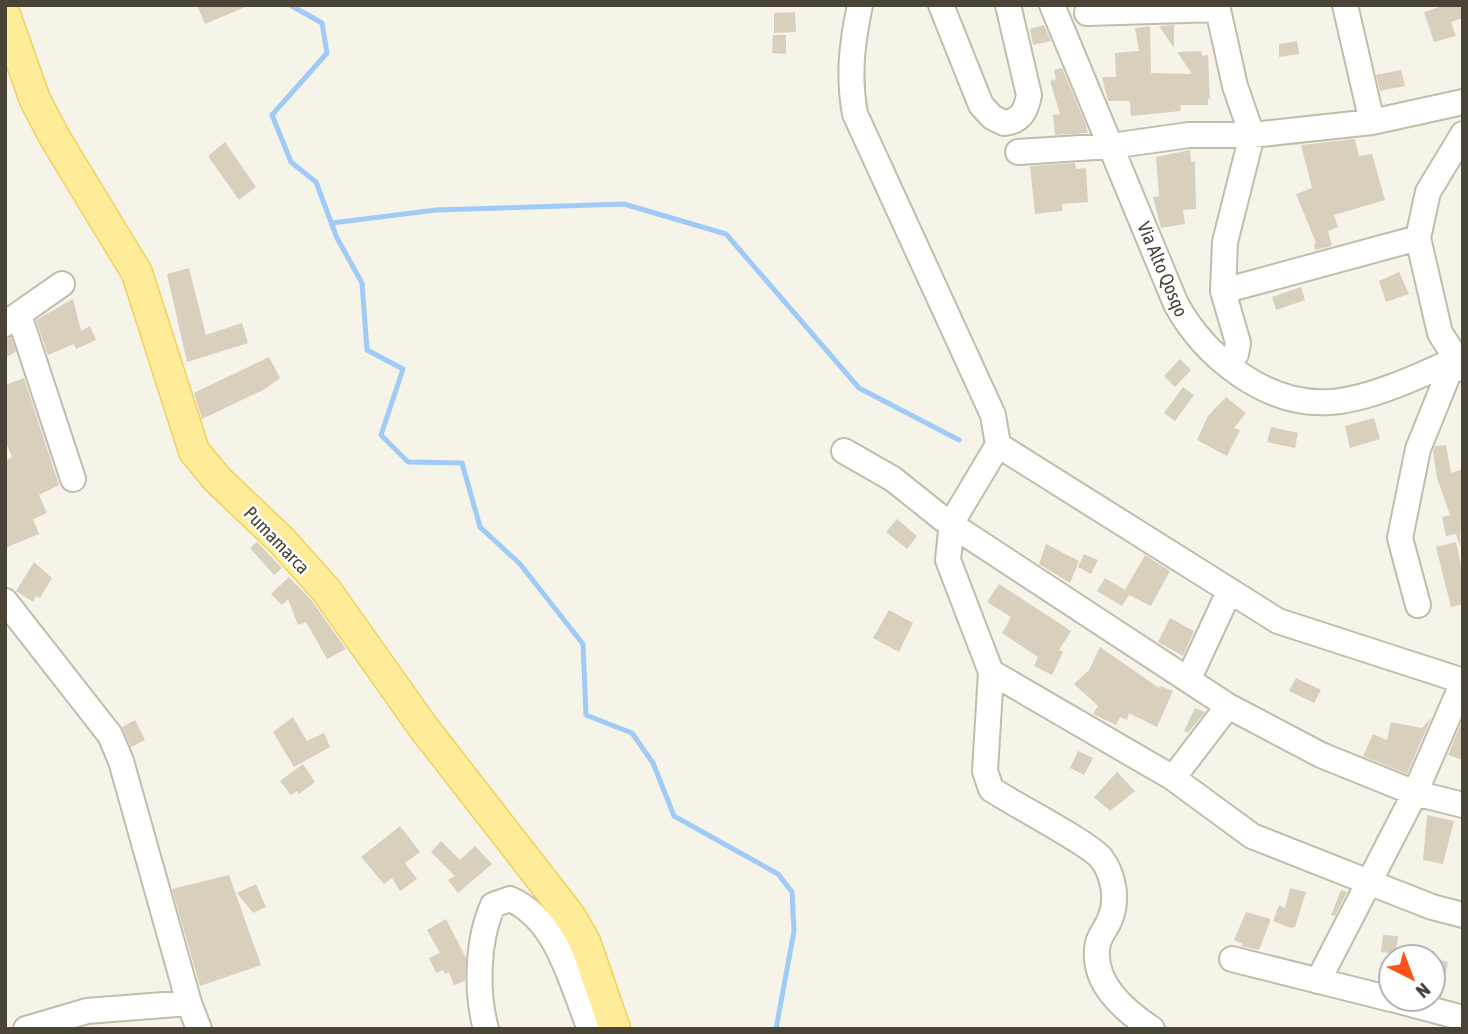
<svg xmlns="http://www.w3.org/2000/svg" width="1468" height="1034" font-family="'Asap Condensed',sans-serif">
  <rect width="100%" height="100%" fill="#f6f3e9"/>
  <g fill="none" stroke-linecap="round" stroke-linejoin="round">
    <path stroke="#a1cbf7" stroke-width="5" d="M 290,5 L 322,23 L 327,53 L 272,115 L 291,162 L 316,182 L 337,238 L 362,283 L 367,350 L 403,369 L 381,435 L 408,462 L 462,463 L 480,527 L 520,564 L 583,644 L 586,715 L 632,733 L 653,763 L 674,816 L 778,874 L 792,892 L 794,931 L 776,1029
      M 332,223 L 436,210 L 624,204 L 726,234 L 859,388 L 959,440"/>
  </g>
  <path fill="#d8d0bd" d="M 197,5 L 248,5 L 248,6 L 205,24 Z
    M 1445,5 L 1460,5 L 1463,18 L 1451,22 L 1456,36 L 1434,42 L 1424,12 Z
    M 795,12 L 796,32 L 774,33 L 774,13 Z
    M 1044,25 L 1051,41 L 1033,45 L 1030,29 Z
    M 1174,25 L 1174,48 L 1159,26 Z
    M 1150,26 L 1151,73 L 1192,74 L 1177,52 L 1201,51 L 1202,56 L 1208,55 L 1210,101 L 1208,97 L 1208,105 L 1180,105 L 1181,111 L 1131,116 L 1130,101 L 1108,101 L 1102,77 L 1116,77 L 1115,53 L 1139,51 L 1135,28 Z
    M 773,35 L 786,35 L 786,54 L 772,53 Z
    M 1297,41 L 1299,54 L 1279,57 L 1279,44 Z
    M 1062,68 L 1086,125 L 1088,133 L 1055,135 L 1053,115 L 1060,114 L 1050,81 L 1056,79 L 1054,70 Z
    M 1401,70 L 1405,86 L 1380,91 L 1376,75 Z
    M 1355,139 L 1359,156 L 1372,154 L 1385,200 L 1334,215 L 1338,227 L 1328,231 L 1332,246 L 1315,250 L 1314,244 L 1316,243 L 1296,194 L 1312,188 L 1301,145 Z
    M 225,142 L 256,187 L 239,200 L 208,156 Z
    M 1190,150 L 1191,162 L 1195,162 L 1196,209 L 1183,210 L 1185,224 L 1161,228 L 1153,197 L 1159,196 L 1156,157 Z
    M 1075,163 L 1076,169 L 1086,168 L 1088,202 L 1062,204 L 1062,211 L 1035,214 L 1030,166 Z
    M 189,268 L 206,335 L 242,323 L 248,343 L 187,362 L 167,274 Z
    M 1399,272 L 1409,294 L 1386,302 L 1379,281 Z
    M 1301,287 L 1305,300 L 1276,310 L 1272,297 Z
    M 73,299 L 81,331 L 90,326 L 96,340 L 76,349 L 74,344 L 48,355 L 36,320 Z
    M 11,337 L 16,352 L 5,358 L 5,339 Z
    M 269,357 L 280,378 L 265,389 L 202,419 L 194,393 Z
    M 1180,359 L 1191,370 L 1175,387 L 1164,376 Z
    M 24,378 L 59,485 L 39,495 L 47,513 L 33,519 L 39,534 L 5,548 L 5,461 L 12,457 L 5,440 L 5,385 Z
    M 1183,387 L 1194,395 L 1175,421 L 1164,413 Z
    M 1226,397 L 1246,413 L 1234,428 L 1240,430 L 1227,456 L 1197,440 L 1208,416 Z
    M 1374,418 L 1380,439 L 1350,448 L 1345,426 Z
    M 1271,427 L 1298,433 L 1295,448 L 1267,442 Z
    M 1446,445 L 1451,473 L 1463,469 L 1460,547 L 1456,534 L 1446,536 L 1442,517 L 1450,515 L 1437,478 L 1433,451 L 1435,446 Z
    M 897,519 L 917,536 L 907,549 L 886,532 Z
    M 257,542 L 282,568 L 274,575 L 250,548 Z
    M 1456,542 L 1463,574 L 1463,604 L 1451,607 L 1436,547 Z
    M 1046,544 L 1079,561 L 1070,583 L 1039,564 Z
    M 1084,554 L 1098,560 L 1091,574 L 1078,567 Z
    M 1145,555 L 1170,571 L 1151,606 L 1129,595 L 1122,606 L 1097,591 L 1105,578 L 1125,590 Z
    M 34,562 L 52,578 L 40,598 L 36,596 L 33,602 L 16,591 Z
    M 289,577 L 312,601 L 346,649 L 327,659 L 306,622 L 298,625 L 288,599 L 282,605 L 271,594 Z
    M 999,584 L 1071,631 L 1059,650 L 1063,652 L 1052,675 L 1034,666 L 1038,657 L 1002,633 L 1011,617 L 987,602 Z
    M 889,610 L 913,623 L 899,652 L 873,638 Z
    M 1170,618 L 1194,631 L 1183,656 L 1158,642 Z
    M 1100,647 L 1159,688 L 1160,686 L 1173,691 L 1157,727 L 1129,713 L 1127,720 L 1120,717 L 1116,725 L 1093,714 L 1098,706 L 1074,684 L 1089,670 Z
    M 1296,678 L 1321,690 L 1314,703 L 1289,691 Z
    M 1195,708 L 1205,712 L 1188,733 L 1184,731 Z
    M 293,717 L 307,741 L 324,733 L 330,747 L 294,767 L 273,732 Z
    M 1431,718 L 1407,774 L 1363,756 L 1373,734 L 1387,740 L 1391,722 L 1422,728 Z
    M 135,720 L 145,740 L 131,747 L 122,727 Z
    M 1462,721 L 1463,721 L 1463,760 L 1448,755 Z
    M 1078,751 L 1093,758 L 1084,775 L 1070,768 Z
    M 303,764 L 315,782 L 299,794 L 297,791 L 291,795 L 280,781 Z
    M 1117,772 L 1135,791 L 1110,811 L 1094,797 Z
    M 1427,815 L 1454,821 L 1443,864 L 1423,860 Z
    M 400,826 L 420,852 L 405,863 L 417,879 L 400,891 L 392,878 L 384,884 L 361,857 Z
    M 441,841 L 460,860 L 475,846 L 492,864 L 458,893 L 448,880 L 455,876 L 431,852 Z
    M 229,875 L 261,965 L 200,986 L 172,889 Z
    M 256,884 L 266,907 L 253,913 L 237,893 Z
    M 1290,888 L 1306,892 L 1295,927 L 1291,928 L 1273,921 L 1279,905 L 1285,908 Z
    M 1341,890 L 1347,892 L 1335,916 L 1331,915 Z
    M 1246,912 L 1271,919 L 1259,950 L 1241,946 L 1243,944 L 1234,940 Z
    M 446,919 L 466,958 L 465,981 L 454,985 L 449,972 L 445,974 L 443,970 L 436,973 L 429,958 L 440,953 L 427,930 Z
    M 1383,935 L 1398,936 L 1396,954 L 1381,952 Z
    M 1433,958 L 1448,962 L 1441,997 L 1433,995 Z"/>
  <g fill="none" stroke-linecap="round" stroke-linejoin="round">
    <g stroke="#c2bcaa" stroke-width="28">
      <path id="minor" d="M 860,5 C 852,43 848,76 855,114 L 993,415 L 998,445 L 952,522 L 948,560 L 991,672 L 1173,778 L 1228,706
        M 941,5 L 981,105 L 992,117 L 1004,123 C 1021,121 1026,111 1029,95 L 1008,5
        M 1052,5 L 1176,304 C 1205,357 1267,407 1331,402 C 1372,399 1426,373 1463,356
        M 1217,5 L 1235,86 L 1252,135 L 1225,242 L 1223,291 L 1238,343 L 1236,354 L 1226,364
        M 1345,5 L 1372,122
        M 1087,13 L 1218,9
        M 1463,134 L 1428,192 L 1418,238 L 1440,333 L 1463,369
        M 1018,152 L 1111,146 L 1189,135 L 1252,135 L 1372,122 L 1463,102
        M 1223,291 L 1418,238
        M 19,315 L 73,479
        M 5,324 L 62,284
        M 998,445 L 1278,621 L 1463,681
        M 844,451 L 893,479 L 943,519 L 1228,706 L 1321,755 L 1415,793 L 1463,805
        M 5,601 L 110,735 L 121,761 L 189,1003 L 199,1029
        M 1418,605 L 1400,538 L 1418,449 L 1454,360
        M 991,672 L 985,771 L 991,789 C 1013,804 1089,843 1101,858 C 1114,875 1118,900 1110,919 C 1107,927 1100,935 1098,943 C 1090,982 1124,1010 1152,1029
        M 1189,678 L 1229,592
        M 1173,778 L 1252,836 L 1432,907 L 1463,915
        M 1232,959 L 1391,999
        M 1318,981 L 1415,793 L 1463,682
        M 1392,999 L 1463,1018
        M 26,1029 L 87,1011 L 189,1003
        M 486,1029 C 476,992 477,940 493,905 L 510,899 C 558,920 571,983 590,1029"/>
    </g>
    <g stroke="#eed25e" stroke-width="33">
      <path id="major" d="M 5,15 L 35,100 L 55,138 L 137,273 L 194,451 L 217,479 L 281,540 L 326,590 L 423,727 L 570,916 L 585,942 L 615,1029"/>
    </g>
    <use href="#minor" stroke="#fff" stroke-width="24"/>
    <use href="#major" stroke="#ffec98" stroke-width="30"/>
  </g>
  <g text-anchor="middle" stroke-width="5" stroke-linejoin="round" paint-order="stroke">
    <g font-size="19" fill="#4a4436" stroke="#fff">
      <text transform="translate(1163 269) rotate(67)" y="7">Via Alto Qosqo</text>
      <text transform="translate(277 540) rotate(46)" y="7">Pumamarca</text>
    </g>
  </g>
  <rect width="1468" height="1034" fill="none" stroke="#4a4436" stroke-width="14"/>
  <g transform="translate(1412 978) rotate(138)"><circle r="33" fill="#ffffff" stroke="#b7b4af" stroke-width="2"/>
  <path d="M0-5L12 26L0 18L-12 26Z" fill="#ff5216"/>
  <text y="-10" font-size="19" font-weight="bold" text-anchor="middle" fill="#4a4436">N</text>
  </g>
</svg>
